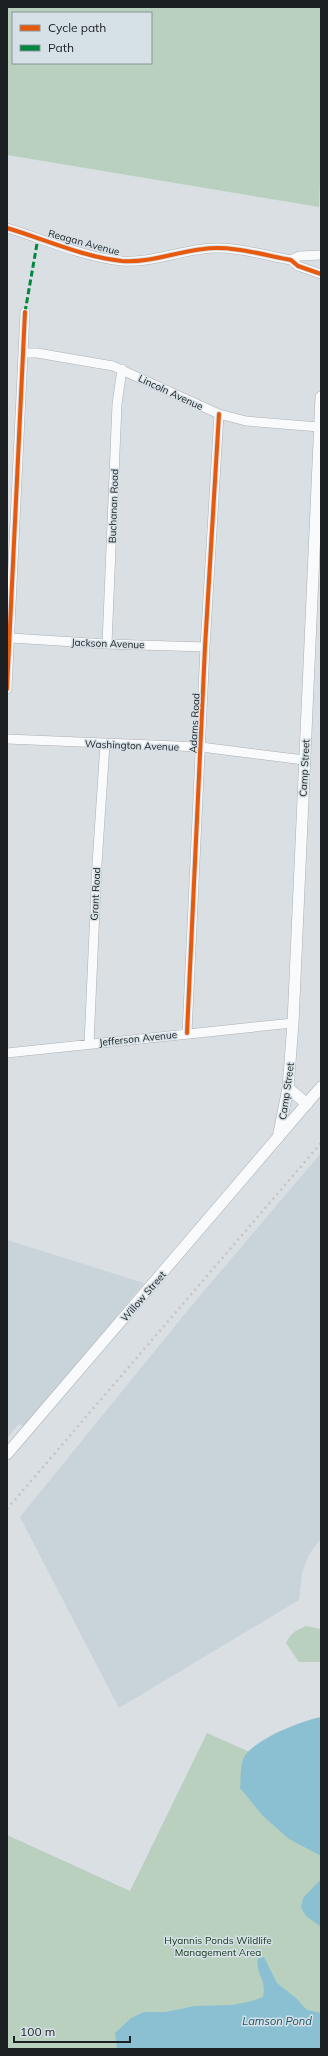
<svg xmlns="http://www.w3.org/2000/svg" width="328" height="2056" font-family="Mulish,sans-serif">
  <rect width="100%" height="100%" fill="#dadfe3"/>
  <path fill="#c8d3da" d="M 321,1153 L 321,1539 L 309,1554 L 302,1573 L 299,1600 L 119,1708 L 20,1517 L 188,1310 Z
    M 7,1240 L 144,1283 L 25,1427 L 19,1424 L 7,1438 Z"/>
  <path fill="#b9d0bf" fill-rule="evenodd" d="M 7,7 L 321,7 L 321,159 L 319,207 L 7,155 ZM 13,13 L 151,13 L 151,63 L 13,63 Z
    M 306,1626 L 321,1629 L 321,1662 L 299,1662 L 286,1643 C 291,1633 296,1630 306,1626 Z
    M 207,1733 L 252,1753 L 321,1759 L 321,2049 L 7,2049 L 7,1835 L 130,1891 Z"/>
  <path fill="#8bc0d2" d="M 321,1717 L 321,1856 L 289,1839 L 263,1816 L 240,1788 C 241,1779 240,1765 244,1757 C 255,1739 301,1721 321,1717 Z
    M 321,1879 L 321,1927 L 306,1916 L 301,1908 L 303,1898 Z
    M 264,1957 L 277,1983 L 296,1998 L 307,2010 L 321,2013 L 321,2049 L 117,2049 L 115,2033 L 131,2018 L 144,2012 L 165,2012 L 195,2006 L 232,2005 L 252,2001 L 263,1997 C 267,1980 255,1973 258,1958 Z"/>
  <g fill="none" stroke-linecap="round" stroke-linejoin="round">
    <g stroke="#acb0b3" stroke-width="10">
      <path id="minor" d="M 7,228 C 44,239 83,257 122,261 C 149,263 176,252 203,249 C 232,245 263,255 291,260 L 298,266 L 321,274
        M 291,260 L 299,256 L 321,255
        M 23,353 L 37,353 L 113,366 L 219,414 L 246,421 L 319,427
        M 11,638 L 107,644 L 205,647
        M 107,644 L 117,404 L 122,369
        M 7,689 L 25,312
        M 7,739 L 201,747 L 304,760
        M 187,1033 L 205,647 L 219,414
        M 89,1044 L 97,864 L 105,744
        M 7,1053 L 293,1023"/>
    </g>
    <g stroke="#acb0b3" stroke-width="12">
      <path id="major" d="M 288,1088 L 307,1104
        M 278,1138 L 288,1088 L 293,1023 L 321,397
        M 7,1454 L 321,1087"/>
    </g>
    <use href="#minor" stroke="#f9fafb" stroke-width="9"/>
    <use href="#major" stroke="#f9fafb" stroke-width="11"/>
    <path stroke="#c2c4c5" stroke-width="2.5" stroke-dasharray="2 4" stroke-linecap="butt" d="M 7,1509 L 321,1143"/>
    <path stroke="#00873e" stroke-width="3" stroke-dasharray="6 3" stroke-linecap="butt" d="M 25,312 L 38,238"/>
    <g stroke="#d6e0e7" stroke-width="6">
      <path id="cycleway" d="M 7,228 C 44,239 83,257 122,261 C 149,263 176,252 203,249 C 232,245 263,255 291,260 L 298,266 L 321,274
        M 7,689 L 25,312
        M 187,1033 L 205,647 L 219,414"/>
    </g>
    <use href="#cycleway" stroke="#e8590c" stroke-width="4"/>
  </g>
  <g text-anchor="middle" stroke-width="3" stroke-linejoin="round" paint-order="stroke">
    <g font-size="10" fill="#1c2022" stroke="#d6e0e7">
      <text transform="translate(84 242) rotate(15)" y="4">Reagan Avenue</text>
      <text transform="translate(171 392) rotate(25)" y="4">Lincoln Avenue</text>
      <text transform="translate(113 506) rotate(-88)" y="4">Buchanan Road</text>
      <text transform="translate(108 643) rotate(2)" y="4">Jackson Avenue</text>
      <text transform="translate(194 723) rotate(-87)" y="4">Adams Road</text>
      <text transform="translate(132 745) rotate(2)" y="4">Washington Avenue</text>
      <text transform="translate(304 768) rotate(-87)" y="4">Camp Street</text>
      <text transform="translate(95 894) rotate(-87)" y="4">Grant Road</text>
      <text transform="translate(138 1038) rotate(-6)" y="4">Jefferson Avenue</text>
      <text transform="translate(286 1091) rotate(-82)" y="4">Camp Street</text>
      <text transform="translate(143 1296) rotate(-49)" y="4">Willow Street</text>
    </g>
    <g font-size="10" fill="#103416" stroke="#d6e0e7">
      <text x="218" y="1944">Hyannis Ponds Wildlife<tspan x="218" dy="12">Management Area</tspan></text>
    </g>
    <g font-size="11" font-style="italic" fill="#175567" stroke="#d6e0e7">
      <text x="277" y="2025">Lamson Pond</text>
    </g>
  </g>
  <rect width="328" height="2056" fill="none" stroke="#1c2022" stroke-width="16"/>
  <rect x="12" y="12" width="140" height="52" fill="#d6e0e7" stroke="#8c9398"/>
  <rect x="20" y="25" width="20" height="6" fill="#e8590c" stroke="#8c9398"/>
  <text x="48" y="32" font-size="12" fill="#1c2022">Cycle path</text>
  <rect x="20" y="45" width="20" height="6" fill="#00873e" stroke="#8c9398"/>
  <text x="48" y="52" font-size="12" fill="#1c2022">Path</text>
  <path d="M14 2036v6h116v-6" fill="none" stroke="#1c2022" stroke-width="2"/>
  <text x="20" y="2036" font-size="12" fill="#1c2022" stroke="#d6e0e7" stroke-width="3" paint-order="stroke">100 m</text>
</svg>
